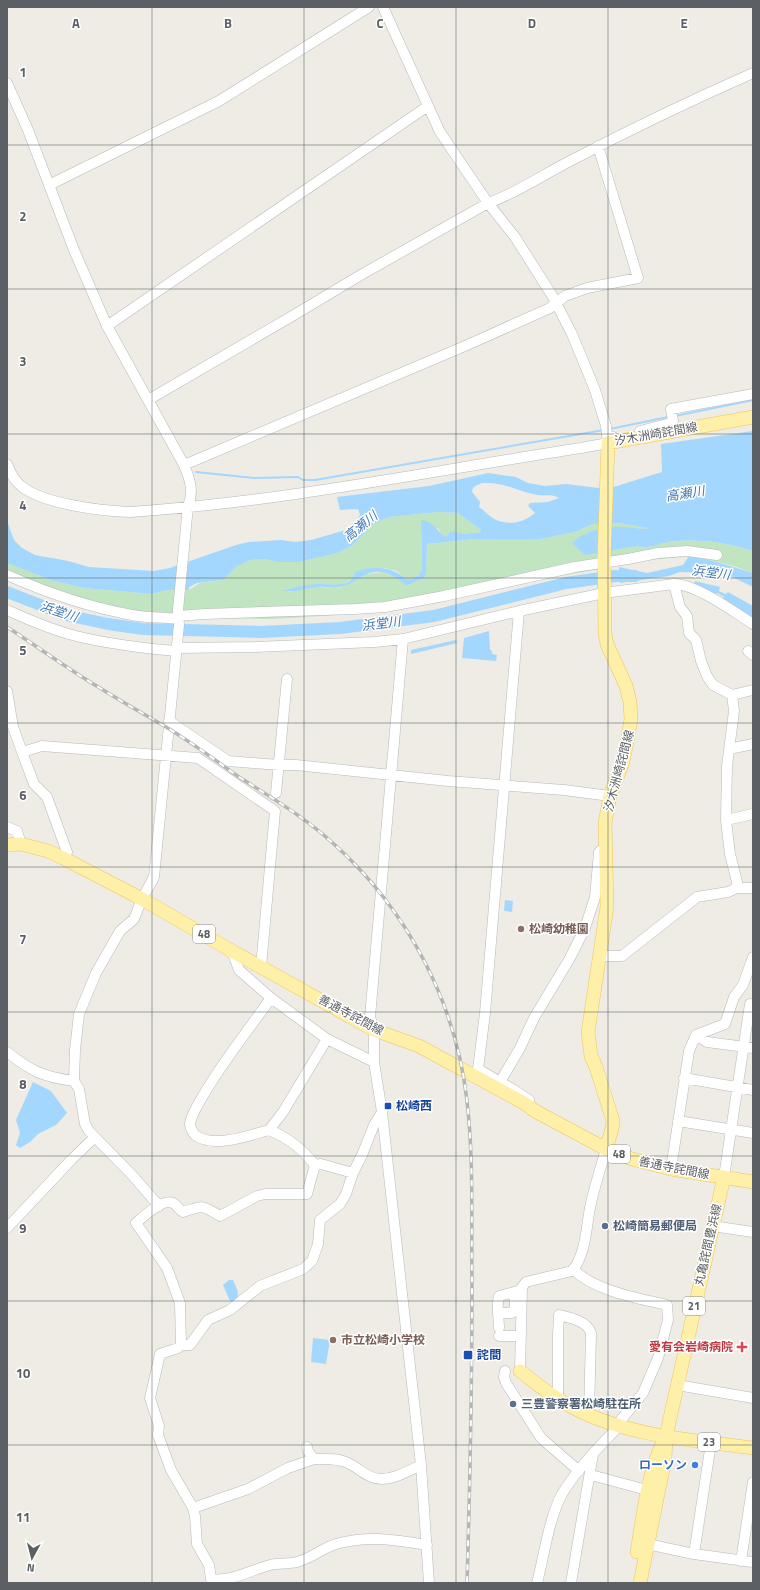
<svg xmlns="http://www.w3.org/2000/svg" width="760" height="1590" font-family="'Titillium Web','Noto Sans JP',sans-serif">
  <rect width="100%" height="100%" fill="#eeece4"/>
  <path fill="#c1e5c0" d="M 439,512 L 458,513 L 481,530 L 480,532 L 463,534 L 449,533 L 446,537 L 442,535 L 438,528 L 421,532 L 422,568 L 419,575 L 411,579 L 406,579 L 397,571 L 384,568 L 354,578 L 341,585 L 316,584 L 287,589 L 288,592 L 317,587 L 339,588 L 355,581 L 367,574 L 383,572 L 396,576 L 406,586 L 424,578 L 426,572 L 427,544 L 476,539 L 541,539 L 575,532 L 593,524 L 617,523 L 652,528 L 644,529 L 625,527 L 636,546 C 649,550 663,542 676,541 C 702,539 728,543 753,551 L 753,573 L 737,567 L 695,556 L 649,560 L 533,581 L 387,612 L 272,619 L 183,618 L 117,608 L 61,593 L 7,571 L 7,563 L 50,580 L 84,588 L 152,594 L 168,590 L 182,591 L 189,590 L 200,583 L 223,580 L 236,567 L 251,560 L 264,559 L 278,562 L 299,562 L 338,553 L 353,545 L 374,524 L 389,517 Z"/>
  <path fill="#a4d7fe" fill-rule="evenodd" d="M 753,431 L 753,551 C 728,543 702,539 676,541 C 663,542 649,550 636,546 L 585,555 L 572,543 C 586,530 606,526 625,527 C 634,527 642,530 650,528 L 617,523 L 593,524 L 575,532 L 541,539 L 476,539 L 427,544 L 426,573 L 424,578 L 406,586 C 395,575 381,567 365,575 C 357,580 349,585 340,587 C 334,589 326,586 319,587 C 307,588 295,593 283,591 C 288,588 310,584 317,584 C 330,583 351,590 355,572 C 373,565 392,566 406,579 L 411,579 L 419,575 L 422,568 L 421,520 C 433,520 437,532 446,537 L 449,533 L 453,531 L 463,534 L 480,532 L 481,530 L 458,513 L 439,512 L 389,517 L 374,524 L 353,545 L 338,553 L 299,562 L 278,562 L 264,559 L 251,560 L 236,567 L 223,580 L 197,583 L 189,587 L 189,590 L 168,590 L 152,594 L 84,588 L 50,580 L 7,563 L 7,521 L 14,540 L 22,548 L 35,555 L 68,561 L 89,567 L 154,571 L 170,568 L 236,545 L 249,542 L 281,540 L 295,542 L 311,540 L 346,530 L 353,525 L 360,515 L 358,509 L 340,510 L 337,497 L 429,486 L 488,473 L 516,477 L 528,483 L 545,486 L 566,484 L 607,489 L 662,472 L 661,444 ZM 482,483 C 506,482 516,491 537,495 C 544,496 553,494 559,498 L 548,502 L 530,503 L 528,506 L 535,513 C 523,523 509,526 494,519 C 489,516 484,510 479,507 L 480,502 L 472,492 C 472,486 478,485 482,483 Z
    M 689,556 L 710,560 L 753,573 L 753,587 L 728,575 L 707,573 L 680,572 L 669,576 L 620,583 L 619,567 L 647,573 L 683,565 Z
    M 695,581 L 720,587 L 719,591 L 726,594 L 728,592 L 753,606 L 753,618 L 723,600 L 724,597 L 717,593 L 716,595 L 694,584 Z
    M 489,631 L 490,650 L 492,651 L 492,654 L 497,655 L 496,661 L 462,658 L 464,638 Z
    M 456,640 L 457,643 L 411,654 L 411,650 Z
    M 505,900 L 513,901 L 512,912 L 504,911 Z
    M 33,1082 L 51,1091 L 67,1113 L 56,1125 L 38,1134 L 30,1142 L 20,1148 L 16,1145 L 20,1133 L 16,1120 Z
    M 229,1280 L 233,1280 C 237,1289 240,1293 236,1303 L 230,1301 L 223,1285 Z
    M 313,1338 L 330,1340 L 326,1364 L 311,1362 Z"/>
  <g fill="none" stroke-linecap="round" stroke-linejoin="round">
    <path stroke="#a4d7fe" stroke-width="2" d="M 675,416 L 753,400
      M 610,429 L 668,417
      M 196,472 L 254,478 L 298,477 L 303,480 L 315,480 L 604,430"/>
    <path stroke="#a4d7fe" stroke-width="12" d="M 7,592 L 66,615 L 108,624 L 143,629 L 261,632 L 340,628 L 434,616 L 566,583 L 615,576 L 635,576"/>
    <g stroke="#b6b9be" stroke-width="11">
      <path id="minor" d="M 383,7 L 440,132 L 488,203 L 515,237 L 553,297 L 572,334 L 595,390 L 606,426 L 608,443
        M 7,83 L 28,130 L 74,250 L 107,326 L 184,465 C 190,479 194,492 188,506 L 178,610 L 179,625 L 154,877 L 142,899 L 134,919 L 120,931 L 96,973 L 79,1014 L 75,1050 L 74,1081 L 79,1089 L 85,1124 L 89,1131 L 133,1176 L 159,1206
        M 49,185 L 219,101 L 369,7
        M 107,326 L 428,106
        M 148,400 L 294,315 L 359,276 L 488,203 C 517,193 544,174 572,160 C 631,129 692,100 753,73
        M 640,431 L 671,423 L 673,421 L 671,409 L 753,394
        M 7,464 C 10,472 14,480 20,485 C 41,504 102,511 130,512 C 281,502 431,471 581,448 L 608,443 L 613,437
        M 184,465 L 465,346 L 550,308 L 565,296 L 587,288 L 638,278 L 598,146
        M 7,575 C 47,593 89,607 132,615 C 146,618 163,617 178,619
        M 674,584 C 696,584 734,612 753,624
        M 7,610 C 29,620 52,630 76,636 C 108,644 142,648 176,651
        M 519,611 L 485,1013 L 478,1069 L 514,1090 L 529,1100
        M 177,616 L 205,614 L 355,609 L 385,607 L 444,596 L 575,567 L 628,559 L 658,553 L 687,551 L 717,555
        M 403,639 L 370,1017 L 374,1030 L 374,1062 L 382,1112 L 421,1465 L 429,1583
        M 176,648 L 255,647 L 374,642 L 403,639 L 519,611 L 604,593 L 674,584 L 680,607 L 687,616 L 689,633 L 696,640 L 701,661 L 707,676 L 713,685 L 732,695 L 753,690
        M 748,651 L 753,655
        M 7,691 L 13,727 L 22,752 L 34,784 L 47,797 L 67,852 L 63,858
        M 732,695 L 734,711 L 727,766 L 726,820 L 730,854 L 737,882 L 737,888
        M 169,721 L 228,761 L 279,765 L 296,765 L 448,781 L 564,790 L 610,796
        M 729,749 L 753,744
        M 22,752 L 42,746 L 198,758 L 275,811 L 261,967
        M 276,793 L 287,679
        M 726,820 L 753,814
        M 7,827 L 17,831 L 21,844
        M 232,951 L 239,970 L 271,998 L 327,1039 L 374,1062
        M 600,956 L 622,956 L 697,897 L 728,892 L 737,888 L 753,888
        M 271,998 C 247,1032 220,1065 200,1101 C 196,1108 191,1116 190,1124 C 190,1127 193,1133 195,1135 C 213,1149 250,1135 269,1130 C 289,1138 302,1149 315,1165
        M 696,1035 L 707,1042 L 753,1048
        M 7,1052 C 31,1071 43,1077 74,1081
        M 684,1078 L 753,1090
        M 500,1082 L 520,1048 L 534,1018 L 570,958 L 585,928 L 595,897 L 599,852 L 605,847
        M 382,1112 L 374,1125 L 362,1155 L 353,1173 L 346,1194 L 340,1204 L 320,1220 L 318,1244 L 312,1261 L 303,1269 L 260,1286 L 230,1310 L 208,1320 L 190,1345 L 181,1345 L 178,1348 L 160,1354 L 150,1398 L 159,1426 L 158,1435 L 171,1470 L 193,1508 L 195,1516 L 197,1544 L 209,1565 L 211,1579 C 231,1582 251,1570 270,1565 C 280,1562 291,1565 300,1561 C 313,1557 323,1548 336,1544 C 369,1535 394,1540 427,1545
        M 678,1121 L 753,1133
        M 269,1130 L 283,1112 L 327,1039
        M 315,1165 L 321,1164 L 353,1173
        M 671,1169 L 689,1051 L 696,1035 L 725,1024 L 734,997 L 743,985 L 753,957
        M 724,1177 L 750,1004
        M 712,1226 L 753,1232
        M 7,1228 L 72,1159 L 95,1137
        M 498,1313 L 512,1313 C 517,1307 515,1299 514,1292
        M 499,1328 C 499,1318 496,1306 499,1296 L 522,1290
        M 499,1336 L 521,1336
        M 181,1345 L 180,1303 L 167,1268 L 136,1223 C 143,1217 163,1198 173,1203 C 177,1205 179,1210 183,1212 C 203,1205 202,1205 220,1216 L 257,1196 L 265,1194 L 307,1194 L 315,1165
        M 505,1371 L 504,1377 L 506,1383 L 541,1438 L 579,1471
        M 520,1371 L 522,1287 L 526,1282 L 572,1271 C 587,1253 586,1224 591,1203 C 595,1185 601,1167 606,1149
        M 677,1385 L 753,1398
        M 558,1398 L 558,1336 L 559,1315 C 571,1318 587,1321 591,1333 L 589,1415
        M 307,1447 L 308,1451 L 314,1459 C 325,1459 338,1458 348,1463 C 359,1468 368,1479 381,1479 C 395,1479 408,1471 421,1465
        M 591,1475 L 647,1490
        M 193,1508 L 248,1489 L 288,1468 L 314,1459
        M 647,1544 L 694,1554 L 753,1562
        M 694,1554 L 711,1443
        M 741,1561 L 753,1482
        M 537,1583 C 544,1556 549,1518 562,1494 C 577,1469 599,1447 619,1426 L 621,1420 L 643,1393 L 658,1358 L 668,1320 L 667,1305 C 638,1298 594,1291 573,1269
        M 571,1583 L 593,1454"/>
    </g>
    <g stroke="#efc55b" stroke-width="14">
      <path id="major" d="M 7,845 L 21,844 L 48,851 L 63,858 L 142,899 L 232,951 L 374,1030 L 419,1046 L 524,1103 L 535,1111 L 606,1149 L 632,1159 L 671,1169 L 753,1182
        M 606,1149 L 612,1129 L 613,1121 L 596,1067 L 591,1056 L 588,1032 L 607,907 L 605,823 L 610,796 L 623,762 L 631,720 L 630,702 L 626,686 L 607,644 L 605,634 L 604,559 L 608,443 L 753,417
        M 520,1371 C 536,1383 552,1397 570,1406 C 625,1436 692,1440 753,1448
        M 637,1552 C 643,1516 647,1478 662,1444
        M 640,1583 L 665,1459 L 666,1436 L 724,1177"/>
    </g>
    <use href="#minor" stroke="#fff" stroke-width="10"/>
    <use href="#major" stroke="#feefa9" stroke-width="13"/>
    <g stroke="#b4b5b5" stroke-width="3.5">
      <path id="rail" d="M 7,627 C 38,647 68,669 100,688 C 122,702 144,714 166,727 C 191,742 215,760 239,777 C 272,798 306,818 335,845 C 408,911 456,1003 467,1101 C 474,1161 471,1223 472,1283 C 472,1383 470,1483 467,1583"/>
    </g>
    <use href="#rail" stroke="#fff" stroke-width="2" stroke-dasharray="6" stroke-linecap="butt"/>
  </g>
  <path fill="none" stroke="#5c5f64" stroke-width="1" stroke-opacity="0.55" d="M 152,7 L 152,1583M 304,7 L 304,1583M 456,7 L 456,1583M 608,7 L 608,1583M 7,145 L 753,145M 7,289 L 753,289M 7,434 L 753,434M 7,578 L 753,578M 7,723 L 753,723M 7,867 L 753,867M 7,1012 L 753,1012M 7,1156 L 753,1156M 7,1301 L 753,1301M 7,1445 L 753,1445"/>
  <g fill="#8d6e63" stroke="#fff" stroke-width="1.5">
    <circle cx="521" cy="929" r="4"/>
    <circle cx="333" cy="1340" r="4"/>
  </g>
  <g fill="#1a4fb4" stroke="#fff" stroke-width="1.5">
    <rect x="384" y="1102" width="8" height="8" rx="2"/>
    <rect x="463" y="1350" width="10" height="10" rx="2"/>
  </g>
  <g fill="#5c6f8a" stroke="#fff" stroke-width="1.5">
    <circle cx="605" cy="1226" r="4"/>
    <circle cx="513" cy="1404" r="4"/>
  </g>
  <path fill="#e0444e" stroke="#fff" stroke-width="1.5" d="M740 1341h4v4h4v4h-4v4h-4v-4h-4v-4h4z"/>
  <circle fill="#3f7fe0" stroke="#fff" stroke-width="1.5" cx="695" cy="1465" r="4"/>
  <g text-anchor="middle" stroke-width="3" stroke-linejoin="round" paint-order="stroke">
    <g fill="#fff" stroke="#8d8f92" stroke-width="1">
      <rect x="193" y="925" width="22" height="18" rx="3"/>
      <rect x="608" y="1145" width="22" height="18" rx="3"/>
      <rect x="683" y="1297" width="22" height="18" rx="3"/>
      <rect x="698" y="1433" width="22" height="18" rx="3"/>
    </g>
    <g font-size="11" font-weight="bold" fill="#5c5f64">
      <text x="204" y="938">48</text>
      <text x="619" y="1158">48</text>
      <text x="694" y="1310">21</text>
      <text x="709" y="1446">23</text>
    </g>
    <g font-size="12" fill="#5c5f64" stroke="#fff">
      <text transform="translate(656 434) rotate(-10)" y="4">汐木洲崎詫間線</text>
      <text transform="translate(619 771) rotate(-75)" y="4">汐木洲崎詫間線</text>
      <text transform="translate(351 1015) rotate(28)" y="4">善通寺詫間線</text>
      <text transform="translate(674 1168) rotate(11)" y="4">善通寺詫間線</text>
      <text transform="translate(708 1245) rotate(-77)" y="4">丸亀詫間豊浜線</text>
    </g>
    <g font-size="12" font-weight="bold" fill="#785e54" stroke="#fff" text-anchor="start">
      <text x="529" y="933">松崎幼稚園</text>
      <text x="341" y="1344">市立松崎小学校</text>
    </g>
    <g font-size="12" font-weight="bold" fill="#164399" stroke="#fff" text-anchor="start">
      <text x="396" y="1110">松崎西</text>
      <text x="477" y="1359">詫間</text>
    </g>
    <g font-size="12" font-weight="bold" fill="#4e5e75" stroke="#fff" text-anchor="start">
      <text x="613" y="1230">松崎簡易郵便局</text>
      <text x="521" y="1408">三豊警察署松崎駐在所</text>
    </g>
    <g font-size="12" font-weight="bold" fill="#be3a42" stroke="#fff" text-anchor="end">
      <text x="733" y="1351">愛有会岩崎病院</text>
    </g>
    <g font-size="12" font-weight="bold" fill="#366cbe" stroke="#fff" text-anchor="end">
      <text x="687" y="1469">ローソン</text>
    </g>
    <g font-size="13" font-style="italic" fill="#4178b0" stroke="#fff">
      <text transform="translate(685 493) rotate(-9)" y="5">高瀬川</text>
      <text transform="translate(360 526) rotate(-39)" y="5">高瀬川</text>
      <text transform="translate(711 572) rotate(7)" y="5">浜堂川</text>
      <text transform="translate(59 611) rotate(18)" y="5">浜堂川</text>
      <text transform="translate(381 623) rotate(-7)" y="5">浜堂川</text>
    </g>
  </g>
  <g font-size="13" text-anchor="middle" font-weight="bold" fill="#5c5f64" stroke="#fff" stroke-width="3" stroke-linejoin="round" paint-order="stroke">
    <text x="76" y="28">A</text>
    <text x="228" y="28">B</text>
    <text x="380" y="28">C</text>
    <text x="532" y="28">D</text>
    <text x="684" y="28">E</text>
    <text x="23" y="77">1</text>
    <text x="23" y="221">2</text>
    <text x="23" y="366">3</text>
    <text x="23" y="510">4</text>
    <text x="23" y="655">5</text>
    <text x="23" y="800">6</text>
    <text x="23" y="944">7</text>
    <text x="23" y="1089">8</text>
    <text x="23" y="1233">9</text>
    <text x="23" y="1378">10</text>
    <text x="23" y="1522">11</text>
  </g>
  <rect width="760" height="1590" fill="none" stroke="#5c5f64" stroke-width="16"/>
  <g transform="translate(32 1558) rotate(187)" stroke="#ffffff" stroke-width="3" paint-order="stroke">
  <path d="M0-3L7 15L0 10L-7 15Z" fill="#5c5f64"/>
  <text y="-6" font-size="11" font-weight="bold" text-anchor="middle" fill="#5c5f64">N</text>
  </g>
</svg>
